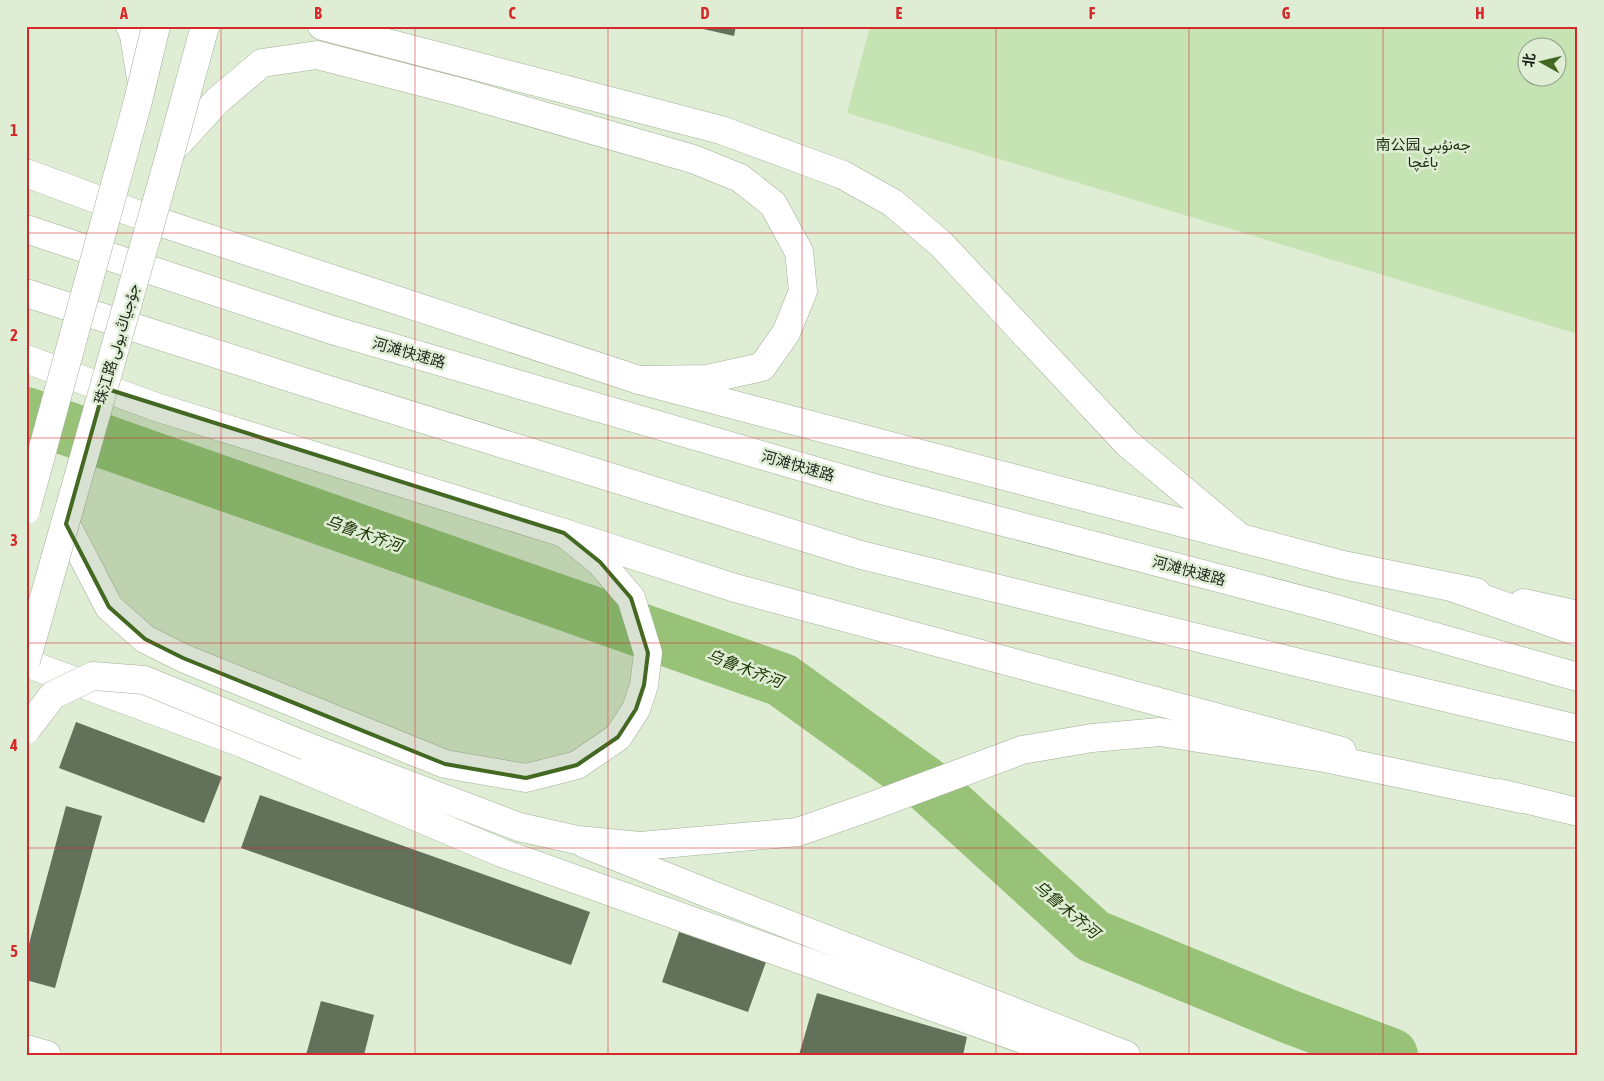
<svg xmlns="http://www.w3.org/2000/svg" width="1604" height="1081" font-family="'Asap Condensed',Vazirmatn,'Noto Sans SC',sans-serif">
  <rect width="100%" height="100%" fill="#deedd4"/>
  <path fill="#c6e3b3" fill-rule="evenodd" d="M 870,26 L 1578,26 L 1578,334 L 847,113 ZM 1526,48 L 1556,48 L 1556,78 L 1526,78 Z"/>
  <g fill="none" stroke-linecap="round" stroke-linejoin="round">
    <path stroke="#97c278" stroke-width="54" d="M 26,414 L 782,680 L 926,784 L 1093,936 L 1285,1015 L 1391,1055"/>
  </g>
  <path fill="#63705a" d="M 690,26 L 736,26 L 734,36 Z
    M 76,722 L 222,777 L 204,823 L 59,768 Z
    M 260,795 L 590,912 L 571,965 L 241,848 Z
    M 66,806 L 102,816 L 55,988 L 26,980 L 26,955 Z
    M 679,932 L 766,962 L 748,1012 L 662,982 Z
    M 817,993 L 967,1037 L 963,1055 L 851,1055 L 843,1053 L 843,1055 L 799,1055 Z
    M 321,1001 L 374,1015 L 364,1055 L 306,1055 Z"/>
  <g fill="none" stroke-linecap="round" stroke-linejoin="round">
    <g stroke="#a1af97" stroke-width="29">
      <path id="street" d="M 26,663 L 239,742 L 502,853 L 1067,1055
        M 26,1049 L 47,1055"/>
    </g>
    <g stroke="#a1af97" stroke-width="29">
      <path id="secondary" d="M 26,173 L 153,220 L 639,380 L 1343,565 L 1476,592
        M 26,359 L 156,407 L 564,533 L 735,588 L 1342,751
        M 1523,603 L 1578,615
        M 1500,793 L 1578,812
        M 585,844 L 702,891 L 1126,1055"/>
    </g>
    <g stroke="#a1af97" stroke-width="29">
      <path id="highway" d="M 130,26 L 134,35 L 142,85
        M 322,26 L 721,130 L 843,175 L 893,203 L 941,244 L 1127,443 L 1238,536
        M 171,151 L 218,100 L 262,63 L 317,55 L 460,92 L 693,159 L 740,178 L 773,204 L 799,252 L 803,291 L 786,333 L 762,367 L 707,379 L 639,380
        M 26,229 L 332,330 L 874,488 L 1325,606 L 1578,677
        M 26,293 L 323,388 L 861,555 L 1308,665 L 1578,729
        M 66,524 L 109,607 L 145,639 L 183,658 L 445,764 L 526,778 L 577,765 L 618,737 L 636,709 L 644,685 L 648,653 L 631,598 L 600,562 L 564,533
        M 1454,588 L 1578,632
        M 306,746 L 519,827 L 577,840 L 640,846 L 798,832 L 872,806 L 1022,750 L 1092,738 L 1160,732 L 1325,758 L 1522,799"/>
    </g>
    <use href="#street" stroke="#fff" stroke-width="28"/>
    <use href="#secondary" stroke="#fff" stroke-width="28"/>
    <use href="#highway" stroke="#fff" stroke-width="28"/>
    <g stroke="#a1af97" stroke-width="29" stroke-linecap="butt">
      <path id="secondary-bridge" d="M 26,510 L 138,101 L 156,26
        M 26,661 L 171,151 L 205,26"/>
    </g>
    <g stroke="#a1af97" stroke-width="29" stroke-linecap="butt">
      <path id="highway-bridge" d="M 26,730 L 53,695 L 93,676 L 144,680 L 306,746"/>
    </g>
    <use href="#secondary-bridge" stroke="#fff" stroke-width="28"/>
    <use href="#highway-bridge" stroke="#fff" stroke-width="28"/>
  </g>
  <path fill="#426821" fill-opacity="0.2" stroke="#426821" stroke-width="4" stroke-linejoin="round" d="M 104,388 L 564,533 L 600,562 L 631,598 L 648,653 L 644,685 L 636,709 L 618,737 L 577,765 L 526,778 L 445,764 L 183,658 L 145,639 L 109,607 L 66,524 Z"/>
  <path fill="none" stroke="#d62828" stroke-width="1" stroke-opacity="0.55" d="M 221,26 L 221,1055M 415,26 L 415,1055M 608,26 L 608,1055M 802,26 L 802,1055M 996,26 L 996,1055M 1189,26 L 1189,1055M 1383,26 L 1383,1055M 26,233 L 1578,233M 26,438 L 1578,438M 26,643 L 1578,643M 26,848 L 1578,848"/>
  <g text-anchor="middle" stroke-width="5" stroke-linejoin="round" paint-order="stroke">
    <g font-size="15" fill="#1e2f10" stroke="#deedd4">
      <text x="1423" y="150">南公园 جەنۇبىي<tspan x="1423" dy="17">باغچا</tspan></text>
    </g>
    <g font-size="15" fill="#1f251c" stroke="#deedd4">
      <text transform="translate(117 344) rotate(-74)" y="5">珠江路 جۇجياڭ يولى</text>
      <text transform="translate(409 353) rotate(16)" y="5">河滩快速路</text>
      <text transform="translate(798 466) rotate(16)" y="5">河滩快速路</text>
      <text transform="translate(1189 571) rotate(15)" y="5">河滩快速路</text>
    </g>
    <g font-size="16" font-style="italic" fill="#193400" stroke="#deedd4">
      <text transform="translate(364 533) rotate(19)" y="6">乌鲁木齐河</text>
      <text transform="translate(745 668) rotate(21)" y="6">乌鲁木齐河</text>
      <text transform="translate(1067 909) rotate(40)" y="6">乌鲁木齐河</text>
    </g>
  </g>
  <rect width="1604" height="1081" fill="none" stroke="#deedd4" stroke-width="55"/>
  <g transform="translate(1542 62) rotate(278)"><circle r="24" fill="#deedd4" stroke="#929d8a"/>
  <path d="M0-4L9 19L0 12L-9 19Z" fill="#426821"/>
  <text y="-8" font-size="14" font-weight="bold" text-anchor="middle" fill="#1f251c">北</text>
  </g>
  <rect x="28" y="28" width="1548" height="1026" fill="none" stroke="#d62828" stroke-width="2"/>
  <g font-size="16" text-anchor="middle" font-weight="bold" fill="#d62828">
    <text x="124" y="19">A</text>
    <text x="318" y="19">B</text>
    <text x="512" y="19">C</text>
    <text x="705" y="19">D</text>
    <text x="899" y="19">E</text>
    <text x="1092" y="19">F</text>
    <text x="1286" y="19">G</text>
    <text x="1480" y="19">H</text>
    <text x="14" y="136">1</text>
    <text x="14" y="341">2</text>
    <text x="14" y="546">3</text>
    <text x="14" y="751">4</text>
    <text x="14" y="957">5</text>
  </g>
</svg>
